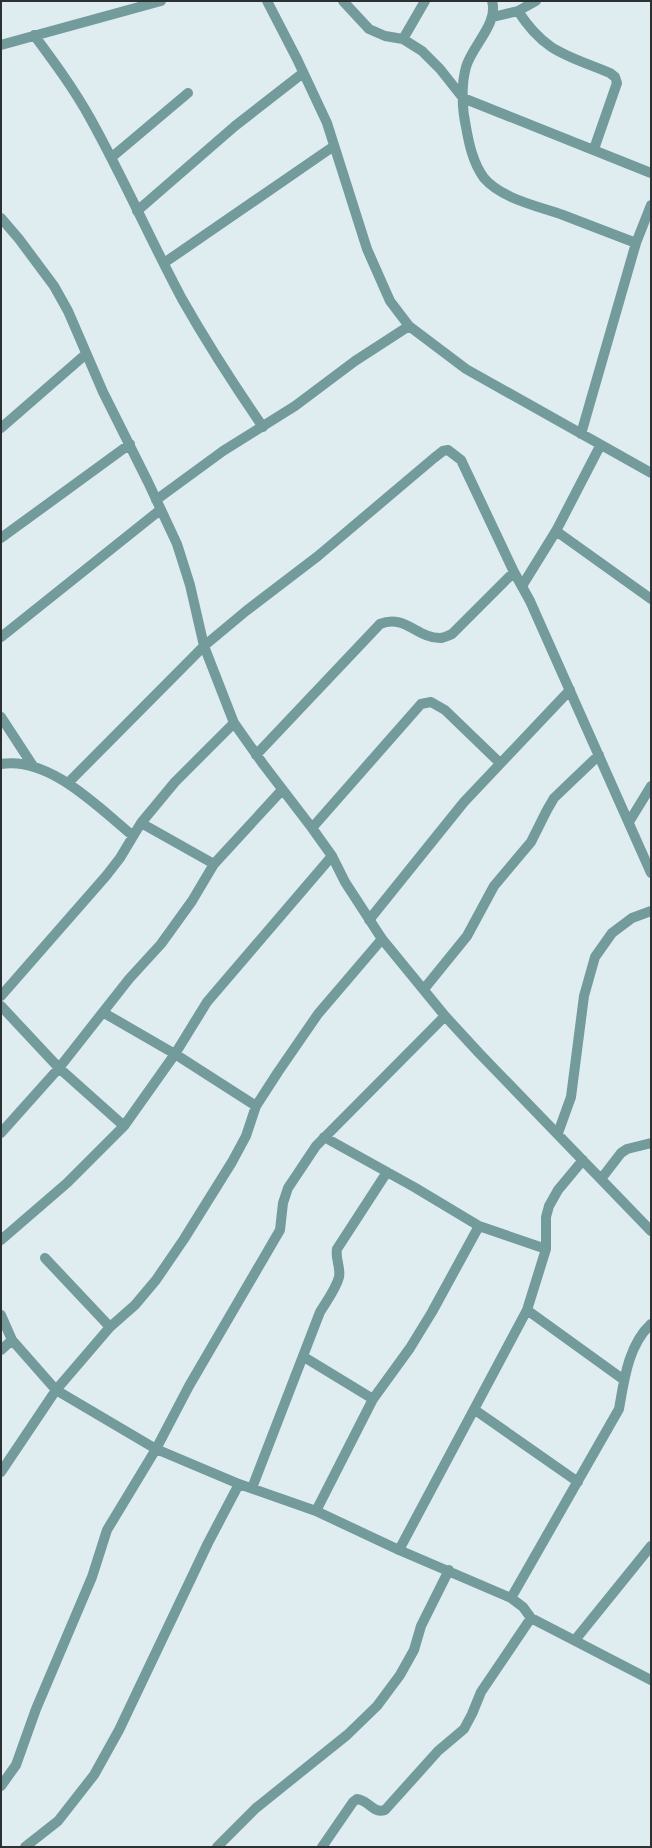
<svg xmlns="http://www.w3.org/2000/svg" width="652" height="1848" font-family="'Exo 2',sans-serif">
  <rect width="100%" height="100%" fill="#dfedf1"/>
  <g fill="none" stroke-linecap="round" stroke-linejoin="round">
    <path stroke="#739b9c" stroke-width="10" d="M 267,1 L 297,59 L 327,123 L 367,249 L 390,301 L 409,326 L 466,369 L 651,473
      M 343,1 L 369,29 L 385,36 L 403,39 L 422,51 L 440,69 L 463,98 L 651,173
      M 492,1 C 499,23 472,46 466,67 C 461,85 462,109 466,127 C 469,144 473,163 484,178 C 502,199 538,206 563,215 C 587,224 612,234 636,243
      M 518,11 C 545,53 567,55 610,73 L 615,77 L 617,83 L 594,149
      M 493,17 L 518,11 L 536,1
      M 34,35 C 54,62 74,89 90,118 C 123,177 150,239 182,299 C 207,343 234,385 263,427
      M 403,39 L 425,1
      M 1,45 L 161,1
      M 112,157 L 188,93
      M 137,211 L 235,126 L 303,73
      M 1,218 L 19,239 L 54,286 L 68,311 L 103,392 L 148,482 L 177,544 L 190,585 L 204,646 L 234,723 L 263,764 L 312,828 L 332,856 L 345,882 L 382,939 L 445,1016 L 479,1053 L 651,1231
      M 164,263 L 334,146
      M 1,428 L 86,354
      M 581,434 L 636,243 L 651,205
      M 156,500 L 223,451 L 295,406 L 355,361 L 409,326
      M 556,531 L 651,599
      M 1,538 L 130,444
      M 522,586 L 556,531 L 600,446
      M 1,637 L 160,510
      M 1,717 L 33,766
      M 256,755 L 380,624 C 405,614 417,638 440,638 C 444,638 449,635 452,634 L 514,572
      M 1,764 C 49,756 98,807 132,835
      M 68,783 L 204,646 L 246,611 L 318,556 L 434,458 L 443,451 L 448,450 L 461,460 L 514,572 L 530,601 L 651,873
      M 629,822 L 651,786
      M 141,823 L 214,864
      M 312,828 L 421,704 L 431,702 L 445,710 L 500,763
      M 369,920 L 464,802 L 570,690
      M 424,989 L 467,936 L 494,886 L 531,842 L 547,810 L 554,798 L 599,755
      M 1,996 L 106,876 L 120,858 L 141,823 L 175,782 L 234,723
      M 1,1006 L 59,1068 L 124,1126
      M 104,1013 L 175,1054 L 256,1106
      M 1,1133 L 59,1068 L 129,979 L 161,944 L 192,901 L 214,864 L 282,790
      M 558,1133 L 571,1097 L 584,996 L 595,957 L 612,933 L 632,918 L 651,911
      M 324,1137 L 414,1187 L 479,1226 L 546,1249
      M 601,1179 L 621,1153 L 627,1149 L 651,1143
      M 1,1240 L 67,1183 L 124,1126 L 175,1054 L 207,1002 L 332,856
      M 45,1258 L 110,1327
      M 527,1310 L 624,1380
      M 1,1315 L 12,1340 L 56,1390 L 156,1449 L 239,1484 L 316,1511 L 399,1550 L 511,1598 L 523,1607 L 531,1618 L 651,1680
      M 1,1350 L 12,1340
      M 304,1357 L 373,1399
      M 475,1410 L 578,1482
      M 1,1472 L 56,1390 L 110,1327 L 135,1305 L 156,1280 L 184,1239 L 232,1162 L 246,1136 L 256,1106 L 278,1072 L 318,1014 L 382,939
      M 252,1488 L 320,1312 C 326,1302 336,1289 339,1277 C 341,1267 335,1259 337,1249 L 387,1172
      M 316,1511 L 373,1399 L 410,1348 L 432,1312 L 479,1226
      M 399,1550 L 527,1310 L 546,1249 L 546,1217 L 549,1206 L 558,1190 L 583,1160
      M 511,1598 L 619,1409 C 624,1381 628,1345 651,1324
      M 575,1640 L 651,1546
      M 1,1786 L 16,1765 L 36,1709 L 92,1577 L 107,1530 L 156,1449 L 189,1386 L 280,1230 L 283,1203 L 288,1188 L 316,1146 L 445,1016
      M 25,1847 L 58,1821 L 94,1775 L 119,1730 L 208,1543 L 239,1484
      M 217,1847 L 256,1808 L 347,1735 L 377,1706 L 400,1675 L 414,1650 L 421,1626 L 449,1570
      M 322,1847 L 353,1802 L 357,1799 C 369,1800 373,1814 385,1810 L 438,1751 L 464,1729 L 472,1714 L 481,1692 L 531,1618"/>
  </g>
  <rect width="652" height="1848" fill="none" stroke="#2b3032" stroke-width="4"/>
</svg>
